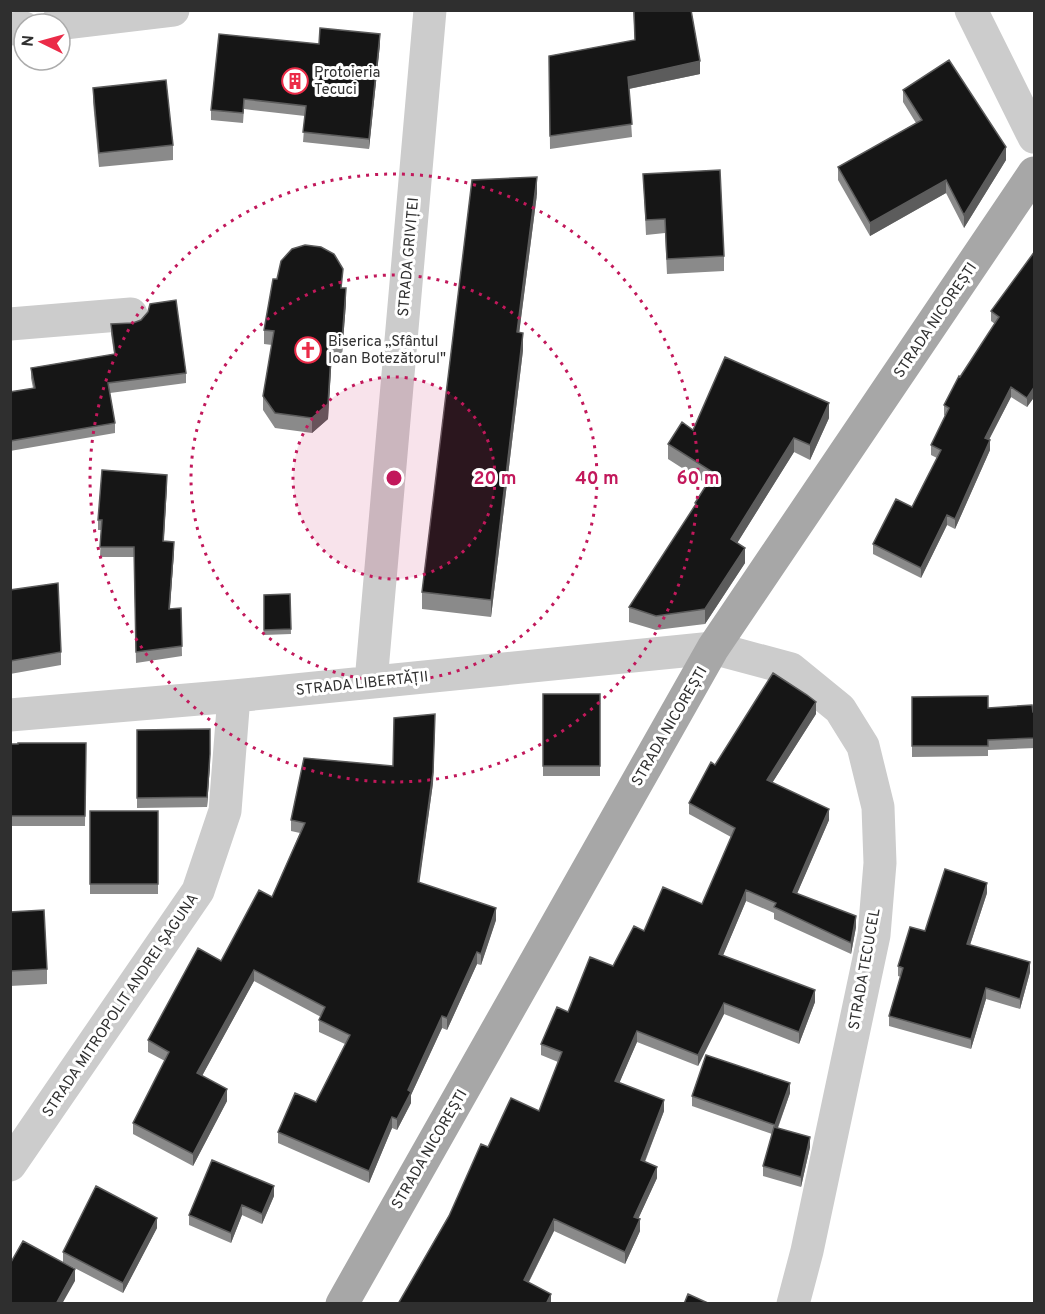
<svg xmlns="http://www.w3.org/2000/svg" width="1045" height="1314" font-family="Overpass,sans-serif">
  <rect width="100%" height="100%" fill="#fff"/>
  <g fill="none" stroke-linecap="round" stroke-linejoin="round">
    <path stroke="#ccc" stroke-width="33" d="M 971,10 L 1034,137
      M 56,24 L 173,10
      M 10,29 L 24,28
      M 10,324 L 131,314
      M 371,682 L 430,10
      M 10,715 L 234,696 L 713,648 L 791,669 L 840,709 L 863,746 L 878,807 L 880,863 L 874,935 L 807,1251 L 793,1304
      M 10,1165 L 198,891 L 225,811 L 234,696"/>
    <path stroke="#a7a7a7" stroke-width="33" d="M 342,1304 L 713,648 L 1034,173"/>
  </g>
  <path fill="#8a8a8a" d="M 633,10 L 691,10 L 700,74 L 629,89 L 632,137 L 550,149 L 549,56 L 635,40 Z
    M 319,44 L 380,44 L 369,149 L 303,142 L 305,116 L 244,109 L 243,123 L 211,120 L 211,110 Z
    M 93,88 L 173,145 L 173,160 L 99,167 L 93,102 Z
    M 903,90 L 1006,160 L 964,228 L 946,193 L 870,236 L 838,180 L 838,167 L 916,123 L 903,102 Z
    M 643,174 L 724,256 L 724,271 L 667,274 L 665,233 L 646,235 Z
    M 537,194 L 519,333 L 523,350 L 491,617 L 422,609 L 422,592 Z
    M 1035,251 L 1035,396 L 1027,407 L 1011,397 L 989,440 L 990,450 L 955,529 L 947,525 L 921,578 L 873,554 L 873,544 L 912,507 L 937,458 L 931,455 L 931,445 L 945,416 L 944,415 L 944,405 L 960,377 L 995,324 L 991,321 L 991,311 Z
    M 277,279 L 342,288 L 346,303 L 342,354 L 332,353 L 328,419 L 312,433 L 275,428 L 263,410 L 263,396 L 272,345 L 264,344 L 264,330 Z
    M 111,324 L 186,373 L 186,383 L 110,393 L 115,423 L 115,433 L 10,451 L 10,392 L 33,388 L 31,378 L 31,368 L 114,354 L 111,334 Z
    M 829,418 L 810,460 L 794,452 L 737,543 L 745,563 L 705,624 L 656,630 L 629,622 L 629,607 L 695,506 L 695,503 L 707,484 L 668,459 L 668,444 L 693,430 Z
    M 167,485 L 164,541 L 174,552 L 170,609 L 181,608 L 182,656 L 136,663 L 134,557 L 100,557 L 101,530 L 98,530 L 98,520 Z
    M 10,590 L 61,652 L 61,665 L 10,674 Z
    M 290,594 L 291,634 L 264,635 L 264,595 Z
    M 543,694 L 600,694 L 600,776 L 543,776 Z
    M 912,697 L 988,708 L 1035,712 L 1035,748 L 988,750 L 988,756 L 912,757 Z
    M 816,714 L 772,783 L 829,820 L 797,893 L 856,927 L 851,954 L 774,919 L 774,913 L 746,901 L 723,955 L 815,1002 L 799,1044 L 724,1014 L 698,1066 L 637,1042 L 619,1083 L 664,1111 L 645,1162 L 657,1178 L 638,1219 L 640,1231 L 625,1264 L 554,1231 L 529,1282 L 551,1304 L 398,1304 L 488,1147 L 539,1111 L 558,1062 L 541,1055 L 541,1044 L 568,1012 L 613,966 L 644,931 L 702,904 L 731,837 L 689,814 L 689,803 L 715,765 Z
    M 435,726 L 433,783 L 419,882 L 496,920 L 481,965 L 477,964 L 447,1030 L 442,1028 L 411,1095 L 411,1103 L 397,1130 L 392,1128 L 369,1183 L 278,1143 L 278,1132 L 316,1102 L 345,1044 L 319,1032 L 319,1020 L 321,1017 L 254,981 L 202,1076 L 227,1101 L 193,1166 L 133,1134 L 133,1123 L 165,1061 L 148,1052 L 148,1040 L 221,961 L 272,897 L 300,833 L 291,831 L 291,820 L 393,766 Z
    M 137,730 L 210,764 L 207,807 L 137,808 Z
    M 86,743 L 85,826 L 10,826 L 10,744 Z
    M 90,811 L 158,811 L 158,894 L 90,894 Z
    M 987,893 L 970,945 L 1030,972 L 1020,1009 L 986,999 L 971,1049 L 889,1026 L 889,1016 L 901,977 L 898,976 L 898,966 L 925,931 Z
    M 10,912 L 47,969 L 47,984 L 10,986 Z
    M 790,1093 L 778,1128 L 810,1147 L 801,1187 L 763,1176 L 763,1166 L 772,1134 L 692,1106 L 692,1096 Z
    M 274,1196 L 262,1224 L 242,1215 L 231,1243 L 189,1225 L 189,1215 Z
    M 157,1228 L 123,1293 L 63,1262 L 63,1252 Z"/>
  <path fill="#5c5c5c" d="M 380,34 L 380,44 L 369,149 L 369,139 Z
    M 700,61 L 700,74 L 628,89 L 628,77 Z
    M 1006,147 L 1006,160 L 964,228 L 964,215 Z
    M 537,177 L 537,194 L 517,350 L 517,332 Z
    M 946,180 L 946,193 L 870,236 L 870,223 Z
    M 346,288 L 346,303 L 342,354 L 342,340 Z
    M 523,333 L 523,350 L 491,617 L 491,600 Z
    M 332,339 L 332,353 L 328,419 L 312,433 L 312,418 Z
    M 1035,386 L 1035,396 L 1027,407 L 1027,398 Z
    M 1011,387 L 1011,397 L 985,447 L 985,438 Z
    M 829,403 L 829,418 L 810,460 L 810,445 Z
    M 794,438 L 794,452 L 731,553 L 731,539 Z
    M 990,440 L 990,450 L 955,529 L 955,519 Z
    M 167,475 L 167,485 L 163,551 L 163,541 Z
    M 947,515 L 947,525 L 921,578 L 921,568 Z
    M 174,542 L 174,552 L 169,619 L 169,609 Z
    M 745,548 L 745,563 L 705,624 L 705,609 Z
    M 816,702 L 816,714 L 767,791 L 767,780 Z
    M 435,714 L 433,783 L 418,893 L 418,882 Z
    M 210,754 L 210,764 L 207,807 L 207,797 Z
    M 829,809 L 829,820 L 793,903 L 793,892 Z
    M 987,883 L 987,893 L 967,954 L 967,944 Z
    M 746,890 L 746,901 L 719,965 L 719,954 Z
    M 496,908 L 496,920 L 481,965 L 481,954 Z
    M 856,916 L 856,927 L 851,954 L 851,943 Z
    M 477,952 L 477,964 L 447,1030 L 447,1018 Z
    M 1030,962 L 1030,972 L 1020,1009 L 1020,999 Z
    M 254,970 L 254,981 L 197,1085 L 197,1073 Z
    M 986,988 L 986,999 L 971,1049 L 971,1039 Z
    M 815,990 L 815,1002 L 799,1044 L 799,1032 Z
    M 724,1003 L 724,1014 L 698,1066 L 698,1055 Z
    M 442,1016 L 442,1028 L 411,1095 L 411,1103 L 397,1130 L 397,1119 L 408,1090 Z
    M 637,1031 L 637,1042 L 615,1093 L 615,1081 Z
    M 790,1083 L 790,1093 L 775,1135 L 775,1125 Z
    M 227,1089 L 227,1101 L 193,1166 L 193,1154 Z
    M 664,1100 L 664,1111 L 641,1171 L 641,1160 Z
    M 392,1117 L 392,1128 L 369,1183 L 369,1171 Z
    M 810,1137 L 810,1147 L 801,1187 L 801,1177 Z
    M 657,1167 L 657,1178 L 634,1228 L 634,1217 Z
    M 274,1186 L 274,1196 L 262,1224 L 262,1214 Z
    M 242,1205 L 242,1215 L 231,1243 L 231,1233 Z
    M 157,1218 L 157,1228 L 123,1293 L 123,1283 Z
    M 554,1219 L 554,1231 L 524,1291 L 524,1280 Z
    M 640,1219 L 640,1231 L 625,1264 L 625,1252 Z
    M 75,1269 L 75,1281 L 62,1304 L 56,1304 Z
    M 551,1294 L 551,1304 L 546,1304 Z"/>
  <path fill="#161616" stroke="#5c5c5c" stroke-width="1.5" d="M 634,10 L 691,10 L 700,61 L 628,77 L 632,124 L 550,136 L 549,56 L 635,40 Z
    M 320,28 L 380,34 L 369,139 L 303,132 L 306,106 L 244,99 L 243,113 L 211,110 L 219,34 L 319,44 Z
    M 949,60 L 1006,147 L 964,215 L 946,180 L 870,223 L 838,167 L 922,120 L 903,90 Z
    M 166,80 L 173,145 L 99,153 L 93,88 Z
    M 720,170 L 724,256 L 667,259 L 665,219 L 646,220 L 643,174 Z
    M 537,177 L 517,332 L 523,333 L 491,600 L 422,592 L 472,180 Z
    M 305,245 L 321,247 L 334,254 L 343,269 L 341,288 L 346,288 L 342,340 L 332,339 L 328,404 L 312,418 L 275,413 L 263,396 L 274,331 L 264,330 L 273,279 L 277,279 L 281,261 L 292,249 Z
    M 1035,251 L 1035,386 L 1027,398 L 1011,387 L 985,438 L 990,440 L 955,519 L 947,515 L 921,568 L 873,544 L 896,499 L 912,507 L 941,450 L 931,445 L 949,408 L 944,405 L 959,376 L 960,377 L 999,317 L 991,311 Z
    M 176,300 L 186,373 L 108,383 L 115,423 L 10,441 L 10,392 L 35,388 L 31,368 L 115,354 L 111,324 L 133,323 L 141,320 L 148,312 L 150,304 Z
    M 725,357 L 829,403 L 810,445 L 794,438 L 731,539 L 745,548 L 705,609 L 656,616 L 629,607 L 696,504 L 695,503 L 714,473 L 668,444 L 682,422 L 693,430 Z
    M 102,470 L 167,475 L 163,541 L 174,542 L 169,609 L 181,608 L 182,646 L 136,652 L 134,547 L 100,547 L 102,520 L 98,520 Z
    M 58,583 L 61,652 L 10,661 L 10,590 Z
    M 290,594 L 291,629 L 264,630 L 264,595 Z
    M 773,673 L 807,695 L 816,702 L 767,780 L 829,809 L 793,892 L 856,916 L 851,943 L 774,907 L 776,903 L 746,890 L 719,954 L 815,990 L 799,1032 L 724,1003 L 698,1055 L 637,1031 L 615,1081 L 664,1100 L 641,1160 L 657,1167 L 634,1217 L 640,1219 L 625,1252 L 554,1219 L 524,1280 L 551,1294 L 546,1304 L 398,1304 L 449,1216 L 481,1144 L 488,1147 L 511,1098 L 539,1111 L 562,1052 L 541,1044 L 557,1007 L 568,1012 L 590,957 L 613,966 L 634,926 L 644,931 L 663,887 L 702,904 L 735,828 L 689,803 L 711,762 L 715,765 Z
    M 543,694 L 600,694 L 600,766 L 543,766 Z
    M 988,696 L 988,708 L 1032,705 L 1033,712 L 1035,712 L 1035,738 L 988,740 L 988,746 L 912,746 L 912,697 Z
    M 435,714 L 433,772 L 418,882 L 496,908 L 481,954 L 477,952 L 447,1018 L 442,1016 L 408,1090 L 411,1092 L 397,1119 L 392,1117 L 369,1171 L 278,1132 L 295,1093 L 316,1102 L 350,1035 L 319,1020 L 325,1007 L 254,970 L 197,1073 L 227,1089 L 193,1154 L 133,1123 L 169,1052 L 148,1040 L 198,948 L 221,961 L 259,890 L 272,897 L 305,823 L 291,820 L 304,758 L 393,766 L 394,718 Z
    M 210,729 L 210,754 L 207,797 L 137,798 L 137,730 Z
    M 18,743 L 86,743 L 85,816 L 10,816 L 10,744 L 18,744 Z
    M 90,811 L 158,811 L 158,884 L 90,884 Z
    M 945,869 L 987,883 L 967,944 L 1030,962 L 1020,999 L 986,988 L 971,1039 L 889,1016 L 903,968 L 898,966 L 910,927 L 925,931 Z
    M 44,910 L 47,969 L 10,971 L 10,912 Z
    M 706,1055 L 790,1083 L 775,1125 L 692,1096 Z
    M 774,1127 L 810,1137 L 801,1177 L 763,1166 Z
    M 212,1160 L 274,1186 L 262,1214 L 242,1205 L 231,1233 L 189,1215 Z
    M 96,1186 L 157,1218 L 123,1283 L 63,1252 Z
    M 23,1241 L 75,1269 L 56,1304 L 10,1304 L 10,1264 Z
    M 688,1294 L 710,1304 L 684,1304 Z"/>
  <circle cx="394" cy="478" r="101" fill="#c2185b" fill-opacity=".12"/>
  <g fill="none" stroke="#c2185b" stroke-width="3" stroke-dasharray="3 6">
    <circle cx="394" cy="478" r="101"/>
    <circle cx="394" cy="478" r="203"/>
    <circle cx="394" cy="478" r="304"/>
  </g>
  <defs>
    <g id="building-ring" transform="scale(1.35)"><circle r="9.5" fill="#fff" stroke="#eb2b48" stroke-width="1.5"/><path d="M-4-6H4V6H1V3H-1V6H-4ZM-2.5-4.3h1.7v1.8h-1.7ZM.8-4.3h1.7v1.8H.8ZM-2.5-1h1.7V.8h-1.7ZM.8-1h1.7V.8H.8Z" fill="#eb2b48"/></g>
    <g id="church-ring" transform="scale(1.35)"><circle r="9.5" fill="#fff" stroke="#eb2b48" stroke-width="1.5"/><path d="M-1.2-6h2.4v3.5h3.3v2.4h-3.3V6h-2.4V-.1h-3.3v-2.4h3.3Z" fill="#eb2b48"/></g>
  </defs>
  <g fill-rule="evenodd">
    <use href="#building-ring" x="295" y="81"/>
    <use href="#church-ring" x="308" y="350"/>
  </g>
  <g text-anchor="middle" stroke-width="6" stroke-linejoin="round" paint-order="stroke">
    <g font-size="15" fill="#2f2f2f" stroke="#fff" text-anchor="start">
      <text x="314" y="77">Protoieria<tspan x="314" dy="17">Tecuci</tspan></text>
      <text x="328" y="346">Biserica „Sfântul<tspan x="328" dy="17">Ioan Botezătorul"</tspan></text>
    </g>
    <g font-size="15" fill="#2f2f2f" stroke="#fff">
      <text transform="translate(408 257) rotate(-85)" y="5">STRADA GRIVIȚEI</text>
      <text transform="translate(935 320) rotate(-56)" y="5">STRADA NICOREȘTI</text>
      <text transform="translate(362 683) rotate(-6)" y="5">STRADA LIBERTĂȚII</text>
      <text transform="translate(669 726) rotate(-60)" y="5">STRADA NICOREȘTI</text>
      <text transform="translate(864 969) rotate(-80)" y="5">STRADA TECUCEL</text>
      <text transform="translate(120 1005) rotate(-56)" y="5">STRADA MITROPOLIT ANDREI ȘAGUNA</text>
      <text transform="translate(429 1149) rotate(-60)" y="5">STRADA NICOREȘTI</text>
    </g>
  </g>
  <circle cx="394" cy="478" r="9" fill="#c2185b" stroke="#fff" stroke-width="3"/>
  <g font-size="18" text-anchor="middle" font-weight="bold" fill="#c2185b" stroke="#fff" stroke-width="6" stroke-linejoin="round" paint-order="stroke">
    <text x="495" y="484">20 m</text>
    <text x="597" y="484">40 m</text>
    <text x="698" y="484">60 m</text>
  </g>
  <rect width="1045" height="1314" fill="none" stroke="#2f2f2f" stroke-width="24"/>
  <g transform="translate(42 42) rotate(275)"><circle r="28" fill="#ffffff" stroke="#acacac" stroke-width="1.5"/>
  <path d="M0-4.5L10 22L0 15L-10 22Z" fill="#eb2b48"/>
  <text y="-9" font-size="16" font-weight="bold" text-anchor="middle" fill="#2f2f2f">N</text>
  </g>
</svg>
